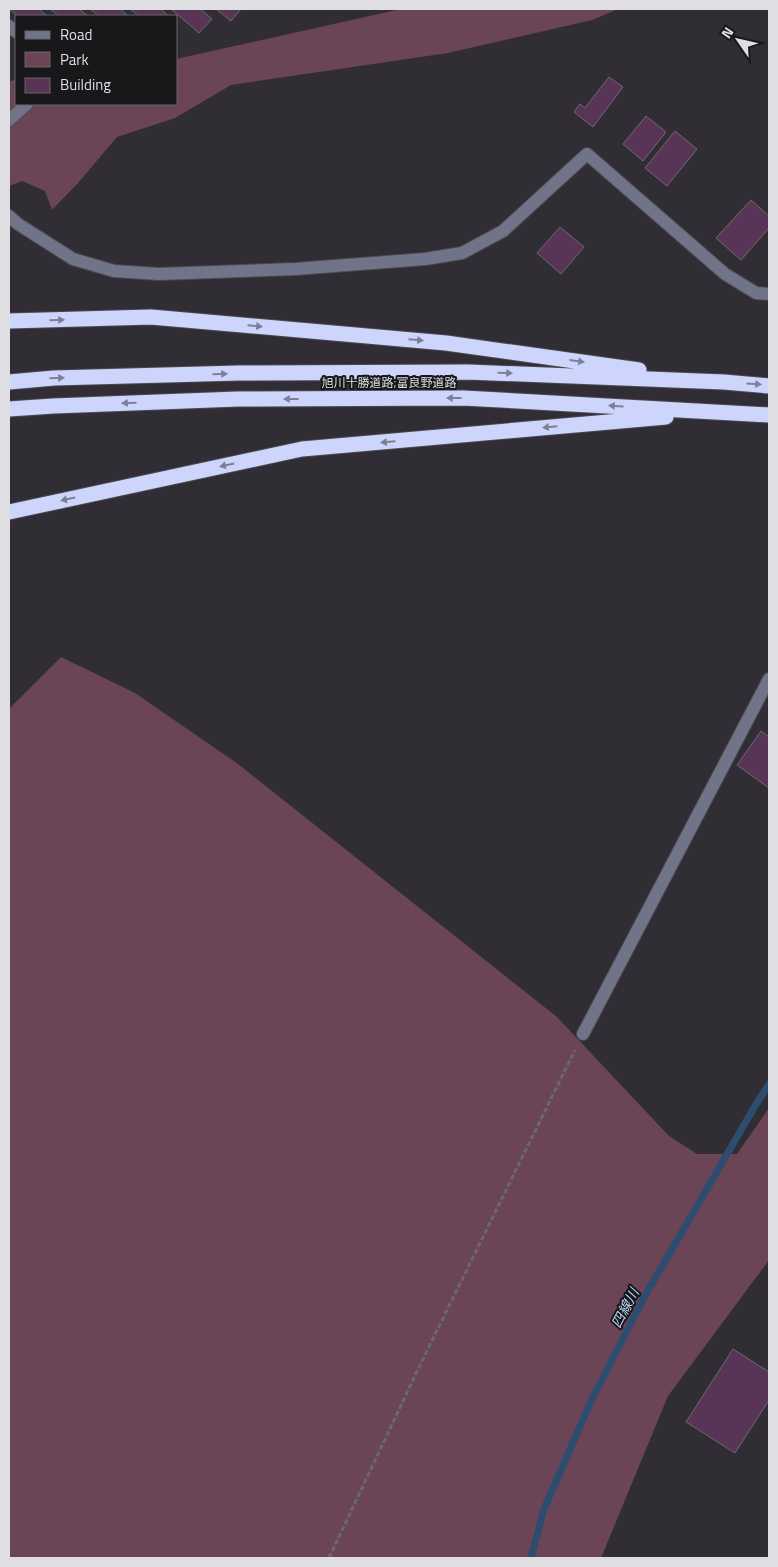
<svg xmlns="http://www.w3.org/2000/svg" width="778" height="1567" font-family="'Titillium Web','Noto Sans JP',sans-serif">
  <rect width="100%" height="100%" fill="#302e34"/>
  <path fill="#6b4555" d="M 401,9 L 618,9 L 592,20 L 448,53 L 231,85 L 175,118 L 117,137 L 78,183 L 52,210 L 45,191 L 22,181 L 9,186 L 9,82 L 16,79 L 16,104 L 176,104 L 176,59 Z
    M 61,657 L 135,693 L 238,764 L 557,1017 L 669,1136 L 697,1154 L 737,1154 L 769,1108 L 769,1260 L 668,1396 L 601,1558 L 9,1558 L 9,709 Z"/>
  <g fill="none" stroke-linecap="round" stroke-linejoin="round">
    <path stroke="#2d4d70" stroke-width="7" d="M 531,1558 L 544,1509 L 592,1399 L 646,1294 L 755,1106 L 769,1084"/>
  </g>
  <path fill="#583556" stroke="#6f696e" d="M 9,9 L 39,9 L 47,16 L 18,16 Z
    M 50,9 L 79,9 L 88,16 L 59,16 Z
    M 90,9 L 120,9 L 128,16 L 99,16 Z
    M 130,9 L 160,9 L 169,16 L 139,16 Z
    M 171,9 L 200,9 L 212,19 L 199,33 Z
    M 216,9 L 241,9 L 231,21 Z
    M 609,77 L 623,87 L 593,127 L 574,112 L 580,104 L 585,108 Z
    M 646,116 L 666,132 L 643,161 L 623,144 Z
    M 675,131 L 697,149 L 667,186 L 645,168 Z
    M 751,200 L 769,216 L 769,228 L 741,260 L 716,238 Z
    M 560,227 L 584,247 L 561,274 L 537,253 Z
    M 761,731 L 769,737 L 769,788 L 737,765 Z
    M 733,1349 L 769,1372 L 769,1400 L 735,1453 L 686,1422 Z"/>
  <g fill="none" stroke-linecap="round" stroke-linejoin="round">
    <g stroke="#4c4a50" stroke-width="14">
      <path id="minor" d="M 9,26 L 16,32
        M 9,120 L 27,104
        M 9,216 L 18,224 L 73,259 L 114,271 L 159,274 L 295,269 L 425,259 L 462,253 L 503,231 L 587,154 L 725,274 L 756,293 L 769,294
        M 583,1034 L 769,679"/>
    </g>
    <g stroke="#4c4a50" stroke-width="17">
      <path id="highway" d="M 9,321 L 151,317 L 446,343 L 639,370
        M 9,382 L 54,378 L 239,373 L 468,372 L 724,382 L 769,386
        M 9,409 L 53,406 L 238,399 L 463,398 L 769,415
        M 9,512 L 302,449 L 666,417"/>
    </g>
    <path stroke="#6a686d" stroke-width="3" stroke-dasharray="5 2.5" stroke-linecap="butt" d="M 329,1558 L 421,1363 L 575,1050"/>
    <use href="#minor" stroke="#717489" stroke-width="12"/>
    <use href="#highway" stroke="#ced5fd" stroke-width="15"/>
  </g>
  <defs><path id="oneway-solid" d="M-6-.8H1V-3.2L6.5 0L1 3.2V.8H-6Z" transform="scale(1.25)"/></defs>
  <g fill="#7c8096">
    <use href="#oneway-solid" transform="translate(57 320) rotate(-2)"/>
    <use href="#oneway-solid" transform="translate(255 326) rotate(5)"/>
    <use href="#oneway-solid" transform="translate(416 340) rotate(5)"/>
    <use href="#oneway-solid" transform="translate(577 361) rotate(8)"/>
    <use href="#oneway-solid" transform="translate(505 373) rotate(2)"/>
    <use href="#oneway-solid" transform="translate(220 374) rotate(-2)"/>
    <use href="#oneway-solid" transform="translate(57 378) rotate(-2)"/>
    <use href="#oneway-solid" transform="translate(754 384) rotate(4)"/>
    <use href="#oneway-solid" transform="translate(454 398) rotate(180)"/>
    <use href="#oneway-solid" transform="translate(291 399) rotate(180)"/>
    <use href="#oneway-solid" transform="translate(129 403) rotate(178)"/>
    <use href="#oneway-solid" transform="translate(616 406) rotate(-177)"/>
    <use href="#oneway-solid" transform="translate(550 427) rotate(175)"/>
    <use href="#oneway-solid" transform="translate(388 442) rotate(175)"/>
    <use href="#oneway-solid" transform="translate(227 465) rotate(168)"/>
    <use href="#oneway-solid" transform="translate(68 499) rotate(168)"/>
  </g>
  <g text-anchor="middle" stroke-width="4" stroke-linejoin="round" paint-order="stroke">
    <g font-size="12" fill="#dfdee2" stroke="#181719">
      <text x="389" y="387">旭川十勝道路;富良野道路</text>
    </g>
    <g font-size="14" font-style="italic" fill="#bad9fd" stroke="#181719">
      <text transform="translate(625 1308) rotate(-62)" y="5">四線川</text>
    </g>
  </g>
  <rect width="778" height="1567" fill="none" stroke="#dfdee2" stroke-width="20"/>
  <rect x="15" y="15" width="162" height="90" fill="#181719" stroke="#686769"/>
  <rect x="25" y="31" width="25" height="8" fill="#717489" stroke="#686769"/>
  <text x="60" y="40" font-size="15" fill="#dfdee2">Road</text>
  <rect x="25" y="52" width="25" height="15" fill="#6b4555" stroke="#686769"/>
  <text x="60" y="65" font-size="15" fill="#dfdee2">Park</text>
  <rect x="25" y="78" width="25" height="15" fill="#583556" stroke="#686769"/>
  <text x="60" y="90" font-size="15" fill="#dfdee2">Building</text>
  <g transform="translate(738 40) rotate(304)" stroke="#181719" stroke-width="4" paint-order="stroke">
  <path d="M0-4L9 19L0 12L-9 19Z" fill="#dfdee2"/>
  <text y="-8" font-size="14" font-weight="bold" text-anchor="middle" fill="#dfdee2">N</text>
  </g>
</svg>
